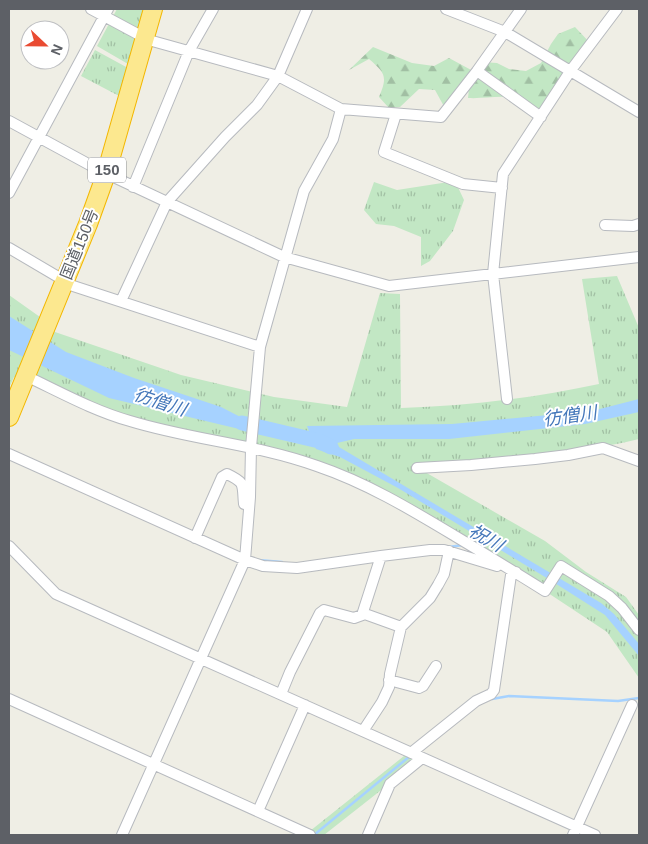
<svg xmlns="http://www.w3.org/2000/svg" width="648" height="844" font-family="Arial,'Noto Sans JP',sans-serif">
  <defs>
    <pattern id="grass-tufts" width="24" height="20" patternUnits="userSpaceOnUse" patternTransform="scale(1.25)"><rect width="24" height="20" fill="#c2e7c4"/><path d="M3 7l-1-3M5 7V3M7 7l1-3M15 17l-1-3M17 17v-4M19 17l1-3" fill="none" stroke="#a1bfa3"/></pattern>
    <pattern id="forest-firs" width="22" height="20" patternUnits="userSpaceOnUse" patternTransform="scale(1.25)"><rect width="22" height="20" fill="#c2e7c4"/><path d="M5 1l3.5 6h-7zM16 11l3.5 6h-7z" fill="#a1bfa3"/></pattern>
  </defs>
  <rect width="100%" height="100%" fill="#efeee5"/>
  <path fill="url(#grass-tufts)" d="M 117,9 L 144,9 L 128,64 L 97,46 Z
    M 95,50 L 128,68 L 121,97 L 81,76 Z
    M 455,181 L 464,200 L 453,231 L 430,261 L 421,266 L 421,237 L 394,226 L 376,224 L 364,210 L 374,182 L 397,190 Z
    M 617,276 L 639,328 L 639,439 C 570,456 497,457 426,463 L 418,468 L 545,541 L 586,572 L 626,597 L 639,615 L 639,678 L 607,632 L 539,587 L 311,460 L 104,413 L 14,377 L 9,388 L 9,295 L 40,317 L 55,332 L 181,375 L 274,397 L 347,407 L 380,293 L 400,294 L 401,408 C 467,406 534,398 599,384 L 582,279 Z
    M 409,752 L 422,758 L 324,835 L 305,835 Z"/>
  <path fill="url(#forest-firs)" d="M 575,27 L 591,44 L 540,109 C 532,105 523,100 515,98 C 499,95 483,99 468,98 L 470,79 L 483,62 L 497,63 L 509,69 L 526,71 L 541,63 L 551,44 L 558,34 Z
    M 373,47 L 412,63 L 434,66 L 449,58 L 473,71 L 446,110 L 435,90 L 419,89 L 400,107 L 389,108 L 379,97 C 388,76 385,73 369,59 L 349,70 Z"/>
  <path fill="#a6d2ff" d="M 9,316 L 66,352 L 134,378 L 221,407 L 285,440 L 109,398 L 9,350 Z
    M 639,399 L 639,412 L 585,424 L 449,439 L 354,439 L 337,443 L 339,447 L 601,603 L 614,614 L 639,644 L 639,656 L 605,615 L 550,580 L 398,488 L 340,457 L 316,449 L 307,426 L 452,424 L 592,411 Z"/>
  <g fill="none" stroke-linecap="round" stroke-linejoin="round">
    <path stroke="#a6d2ff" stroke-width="2.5" d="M 474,543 L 488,540
      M 449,547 L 463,545
      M 258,560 L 282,562
      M 492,699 L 509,696 L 618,701 L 639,698
      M 314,835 L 410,756"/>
    <path stroke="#a6d2ff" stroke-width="15" d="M 242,423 L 319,441 L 331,447"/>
    <g stroke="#b7babf" stroke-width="12">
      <path id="street" d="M 91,9 L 145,38
        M 446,9 L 505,32 L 639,112
        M 145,39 L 278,76 L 341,109 L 441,117 L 477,71 L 521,9
        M 477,71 L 541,117
        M 396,114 L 384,152 L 463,184 L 502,188
        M 9,121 L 101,171 L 284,257 L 389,286 L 639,257
        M 133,187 L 189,51 L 213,9
        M 9,193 L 108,9
        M 605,225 L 633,226 L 639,224
        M 9,248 L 65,281
        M 64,283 L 260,347
        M 121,301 L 167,202 L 225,137 L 257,105 L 278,76 L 307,9
        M 26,376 C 60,392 94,411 130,421 C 192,440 256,444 317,466 C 367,483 410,509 455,536 C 485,554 515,572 545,591 L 561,566 L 609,596 L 622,608 L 639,630
        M 507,399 L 493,274 L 503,174 L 571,70 L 617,9
        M 9,454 L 245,560 L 263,566 L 297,568 L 381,556 L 430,550 L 444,550 L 497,566
        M 417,468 L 471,465 L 535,459 L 568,455 L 603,448 L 639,461
        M 195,538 L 222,477 L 227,474 C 246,483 242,484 244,504
        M 9,546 L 56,594 L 595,835
        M 362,615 L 381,556
        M 389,680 L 419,688 L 423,686 L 436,666
        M 281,694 L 290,672 L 320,613 L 324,610 L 354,618 L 365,614 L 401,627
        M 9,699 L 310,835
        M 363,731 L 382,702 L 389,687 L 390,674 L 401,627 L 430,598 L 438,585 L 444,574 L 449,551
        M 411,753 L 476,701 L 491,694 L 494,690 L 511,575 L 516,572
        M 258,811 L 305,705
        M 122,835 L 245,560 L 250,497 L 251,447 L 260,347 L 304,191 L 333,139 L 341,109
        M 368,835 L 390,784 L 422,758
        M 573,835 L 632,705"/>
    </g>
    <g stroke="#f3b701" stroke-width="20">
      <path id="highway" d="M 9,417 L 88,224 L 106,174 L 153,9"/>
    </g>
    <use href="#street" stroke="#fff" stroke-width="10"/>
    <use href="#highway" stroke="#fce88f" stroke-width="18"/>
  </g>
  <g text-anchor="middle" stroke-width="4" stroke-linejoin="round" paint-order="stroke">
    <rect fill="#fff" stroke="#8e9094" stroke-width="1" x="88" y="157.5" width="38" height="25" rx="4"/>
    <g font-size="15" font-weight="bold" fill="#5d6066">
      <text x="107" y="175">150</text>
    </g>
    <g font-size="16" fill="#5d6066" stroke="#fff">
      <text transform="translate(79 244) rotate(-68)" y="6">国道150号</text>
    </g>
    <g font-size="18" font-style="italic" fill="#4477ba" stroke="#fff">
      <text transform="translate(160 402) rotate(18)" y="6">彷僧川</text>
      <text transform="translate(570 416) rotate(-8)" y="6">彷僧川</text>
      <text transform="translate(486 538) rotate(30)" y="6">祝川</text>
    </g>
  </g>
  <rect width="648" height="844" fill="none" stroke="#5d6066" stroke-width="20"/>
  <g transform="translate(45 45) rotate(112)"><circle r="24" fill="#ffffff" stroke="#bebfc2"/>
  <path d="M0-4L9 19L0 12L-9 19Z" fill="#e94b32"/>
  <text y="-8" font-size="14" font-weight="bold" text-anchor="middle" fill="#5d6066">N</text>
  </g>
</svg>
